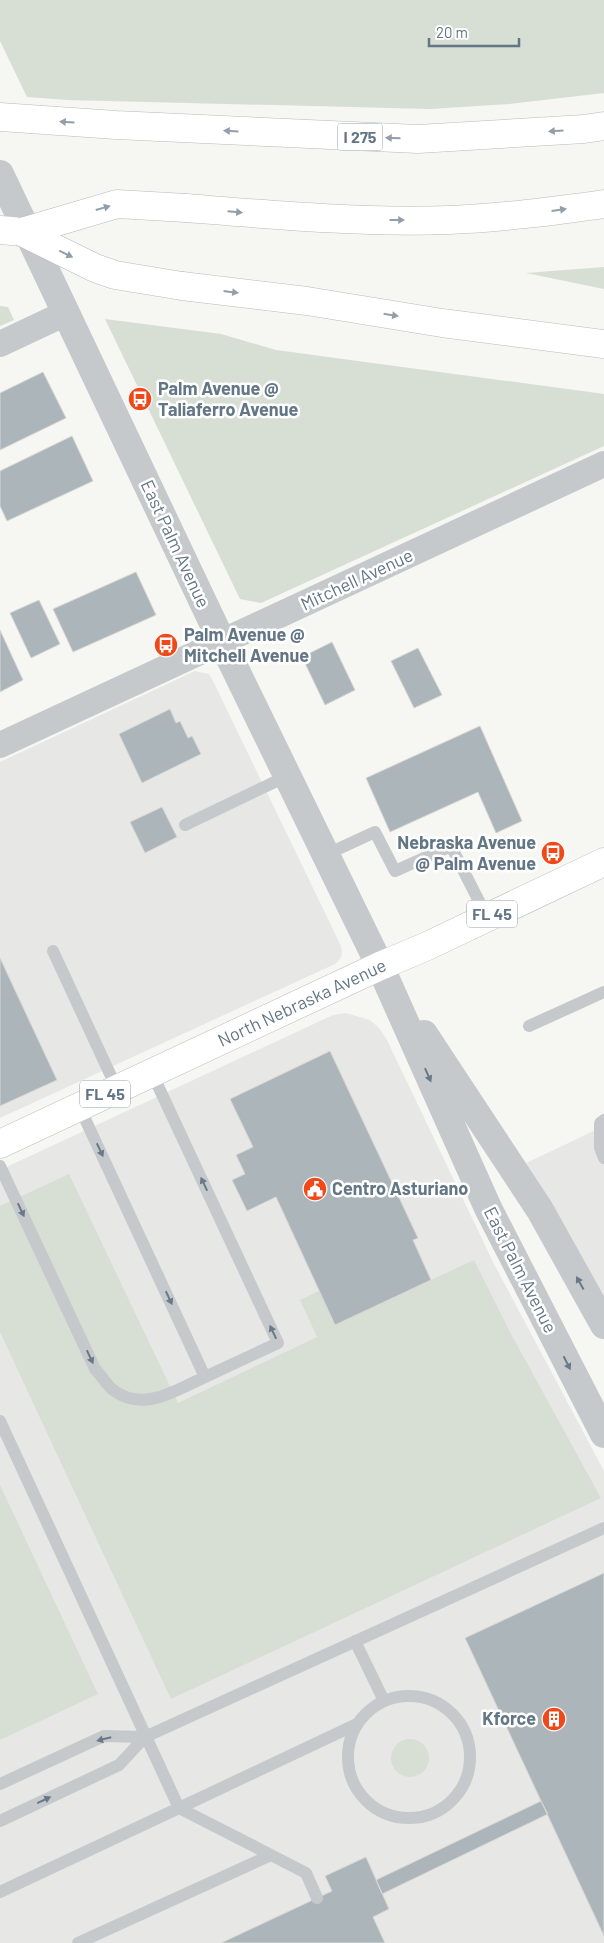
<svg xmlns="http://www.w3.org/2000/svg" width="604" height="1943" font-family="Barlow,sans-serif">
  <rect width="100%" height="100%" fill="#f6f6f2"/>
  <path fill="#e7e8e6" d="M 195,671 L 209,674 L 214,683 L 341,946 L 342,954 L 340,959 L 335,964 L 0,1118 L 0,762 Z
    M 346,1013 L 370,1020 L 378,1027 L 386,1038 L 494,1264 L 604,1471 L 604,1943 L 0,1943 L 0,1170 L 333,1015 Z
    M 604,1126 L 604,1316 L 520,1166 Z"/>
  <path fill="#d7ded3" d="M 0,0 L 604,0 L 604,93 L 509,104 L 430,109 L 68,100 L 27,97 L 0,41 Z
    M 604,267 L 604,289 L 526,273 Z
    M 0,306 L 8,307 L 14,320 L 0,326 Z
    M 105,319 L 221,334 L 276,350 L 604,394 L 604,446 L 261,603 L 240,599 Z
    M 69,1174 L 178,1403 L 317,1337 L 300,1300 L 319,1291 L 335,1325 L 474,1260 L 511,1334 L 601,1498 L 171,1699 L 0,1332 L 0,1206 Z
    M 0,1485 L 98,1694 L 0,1740 Z
    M391 1758a19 19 0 1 1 38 0a19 19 0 1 1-38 0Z"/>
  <path fill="#acb5ba" stroke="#d7d7d5" d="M 43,372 L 66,418 L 0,450 L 0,393 Z
    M 72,436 L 93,481 L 7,521 L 0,506 L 0,471 Z
    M 136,572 L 156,615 L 73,652 L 53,609 Z
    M 39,600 L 60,644 L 31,658 L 10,613 Z
    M 0,630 L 23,680 L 0,692 Z
    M 332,642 L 355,690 L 325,705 L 302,657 Z
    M 418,648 L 442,695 L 414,708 L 391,661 Z
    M 170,709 L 176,723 L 180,721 L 188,738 L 192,736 L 201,754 L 142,783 L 119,734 Z
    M 480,726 L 522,821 L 496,833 L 478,792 L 390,832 L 366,778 Z
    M 162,807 L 177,837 L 145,853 L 130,822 Z
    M 0,958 L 57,1080 L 0,1106 Z
    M 330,1051 L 418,1238 L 413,1240 L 431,1280 L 335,1325 L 276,1197 L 247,1211 L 232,1180 L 245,1174 L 236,1155 L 253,1147 L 230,1099 Z
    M 604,1573 L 604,1936 L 465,1638 Z
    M 541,1801 L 548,1814 L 382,1894 L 376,1880 Z
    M 366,1857 L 389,1909 L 373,1917 L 385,1943 L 221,1943 L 332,1891 L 325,1876 Z"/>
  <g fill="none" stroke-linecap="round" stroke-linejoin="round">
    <g stroke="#b8bcc0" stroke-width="29">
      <path id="primary" d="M 0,1144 L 380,966 L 425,947 L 604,862"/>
    </g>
    <g stroke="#b7bbbe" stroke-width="29">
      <path id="motorway" d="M 0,117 L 116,125 L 418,139 L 584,129 L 604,126
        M 186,208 C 273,215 361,223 449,220 C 501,218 553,211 604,204
        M 0,230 L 22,232
        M 182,286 L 307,301 L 442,323 L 604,344"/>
    </g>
    <path stroke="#c5c9cc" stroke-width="12" d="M 185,825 L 287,776
      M 325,855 L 375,832 L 395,871 L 451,846 L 487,917
      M 53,951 L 117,1089
      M 529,1026 L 604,992
      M 79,1106 L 205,1377 L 278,1343 L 152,1073
      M 604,1120 L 600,1123 L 600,1148 L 604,1158
      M 0,1166 L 95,1369 C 101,1375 107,1385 113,1390 C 144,1413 176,1390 205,1377
      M 0,1421 L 179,1808 L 0,1892
      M 355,1641 L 384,1701
      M348 1757a61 61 0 1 1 122 0a61 61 0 1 1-122 0Z
      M 145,1737 L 604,1528
      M 0,1784 L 104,1736 L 145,1737 L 119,1765 L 0,1821
      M 179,1808 L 357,1724
      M 271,1855 L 306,1873 L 317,1898
      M 78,1943 L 271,1855 L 179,1808"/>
    <path stroke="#c5c9cc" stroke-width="26" d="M 0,344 L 66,313
      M 0,745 L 604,464"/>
    <path stroke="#c5c9cc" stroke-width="28" d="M 0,174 L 222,642 L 380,966 L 488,1208 L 604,1434
      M 424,1034 L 540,1210 L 604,1325"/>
    <use href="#primary" stroke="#fff" stroke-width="28"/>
    <use href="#motorway" stroke="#fff" stroke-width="28"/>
    <g stroke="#b7bbbe" stroke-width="29" stroke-linecap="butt">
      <path id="motorway-bridge" d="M 22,232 L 95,268 L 115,275 L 182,286
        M 22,232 L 117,204 L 186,208"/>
    </g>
    <use href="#motorway-bridge" stroke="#fff" stroke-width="28"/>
  </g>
  <defs><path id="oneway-solid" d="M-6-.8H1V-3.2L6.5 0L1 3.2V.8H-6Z" transform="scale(1.25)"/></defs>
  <g fill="#929faa">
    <use href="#oneway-solid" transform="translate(67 122) rotate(-176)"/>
    <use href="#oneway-solid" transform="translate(231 131) rotate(-177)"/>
    <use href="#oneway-solid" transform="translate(556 131) rotate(176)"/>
    <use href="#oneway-solid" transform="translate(393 138) rotate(-178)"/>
    <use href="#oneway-solid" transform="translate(103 208) rotate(-16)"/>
    <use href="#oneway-solid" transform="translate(559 210) rotate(-8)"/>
    <use href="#oneway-solid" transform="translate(235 212) rotate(5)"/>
    <use href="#oneway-solid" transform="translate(397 220)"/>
    <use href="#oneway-solid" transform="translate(66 254) rotate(26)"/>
    <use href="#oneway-solid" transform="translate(231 292) rotate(7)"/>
    <use href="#oneway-solid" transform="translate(391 315) rotate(9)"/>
  </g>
  <g fill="#687a89">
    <use href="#oneway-solid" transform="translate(428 1075) rotate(66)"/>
    <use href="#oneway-solid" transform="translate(100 1150) rotate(65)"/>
    <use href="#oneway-solid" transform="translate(204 1184) rotate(-115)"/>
    <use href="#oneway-solid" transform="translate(21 1210) rotate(65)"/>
    <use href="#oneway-solid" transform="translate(580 1283) rotate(-119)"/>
    <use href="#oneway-solid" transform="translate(169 1298) rotate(65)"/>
    <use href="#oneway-solid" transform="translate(273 1332) rotate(-115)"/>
    <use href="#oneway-solid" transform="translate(90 1357) rotate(65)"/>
    <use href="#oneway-solid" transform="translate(567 1363) rotate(63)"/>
    <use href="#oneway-solid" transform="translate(104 1739) rotate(166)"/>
    <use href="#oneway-solid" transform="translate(44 1800) rotate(-25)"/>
  </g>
  <defs>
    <g id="bus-disc" transform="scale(1.25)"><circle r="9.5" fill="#ef4919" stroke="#fff"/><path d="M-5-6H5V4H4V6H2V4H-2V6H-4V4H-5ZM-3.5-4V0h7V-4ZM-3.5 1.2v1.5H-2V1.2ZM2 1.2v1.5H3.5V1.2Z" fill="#fff"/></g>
    <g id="civic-disc" transform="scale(1.25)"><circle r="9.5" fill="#ef4919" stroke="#fff"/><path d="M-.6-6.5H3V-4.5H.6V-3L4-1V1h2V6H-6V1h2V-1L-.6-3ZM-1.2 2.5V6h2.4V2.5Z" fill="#fff"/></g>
    <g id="building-disc" transform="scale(1.25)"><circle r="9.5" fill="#ef4919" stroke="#fff"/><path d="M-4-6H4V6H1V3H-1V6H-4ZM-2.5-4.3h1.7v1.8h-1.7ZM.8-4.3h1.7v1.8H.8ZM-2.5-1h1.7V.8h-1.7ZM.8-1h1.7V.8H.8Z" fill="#fff"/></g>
  </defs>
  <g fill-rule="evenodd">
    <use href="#bus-disc" x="140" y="399"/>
    <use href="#bus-disc" x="166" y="645"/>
    <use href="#bus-disc" x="553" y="853"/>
    <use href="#civic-disc" x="315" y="1189"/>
    <use href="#building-disc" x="554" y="1719"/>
  </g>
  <g text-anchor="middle" stroke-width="5" stroke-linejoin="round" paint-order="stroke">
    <g fill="#fff" stroke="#929faa" stroke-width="1">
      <rect x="337.5" y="123.5" width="45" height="27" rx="4"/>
      <rect x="467" y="900.5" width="50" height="27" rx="4"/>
      <rect x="80" y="1080.5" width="50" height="27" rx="4"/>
    </g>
    <g font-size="16" font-weight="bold" fill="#637685">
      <text x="360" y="143">I 275</text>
      <text x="492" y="920">FL 45</text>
      <text x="105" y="1100">FL 45</text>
    </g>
    <g font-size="18" font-weight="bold" fill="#637685" stroke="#fff" text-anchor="start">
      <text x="158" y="395">Palm Avenue @<tspan x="158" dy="21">Taliaferro Avenue</tspan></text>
      <text x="184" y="641">Palm Avenue @<tspan x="184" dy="21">Mitchell Avenue</tspan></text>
      <text x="536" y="849" text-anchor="end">Nebraska Avenue<tspan x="536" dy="21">@ Palm Avenue</tspan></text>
      <text x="332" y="1195">Centro Asturiano</text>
      <text x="536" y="1725" text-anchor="end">Kforce</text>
    </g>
    <g font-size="18" fill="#637685" stroke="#fff">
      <text transform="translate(175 544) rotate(65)" y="6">East Palm Avenue</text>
      <text transform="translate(357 580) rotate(-25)" y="6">Mitchell Avenue</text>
      <text transform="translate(302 1003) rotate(-25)" y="6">North Nebraska Avenue</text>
      <text transform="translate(520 1270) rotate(63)" y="6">East Palm Avenue</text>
    </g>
  </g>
  <path d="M429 38v8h90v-8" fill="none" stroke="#637685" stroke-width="2.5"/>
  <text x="436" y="38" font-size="15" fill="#637685" stroke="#ffffff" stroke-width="4" paint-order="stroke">20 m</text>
</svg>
